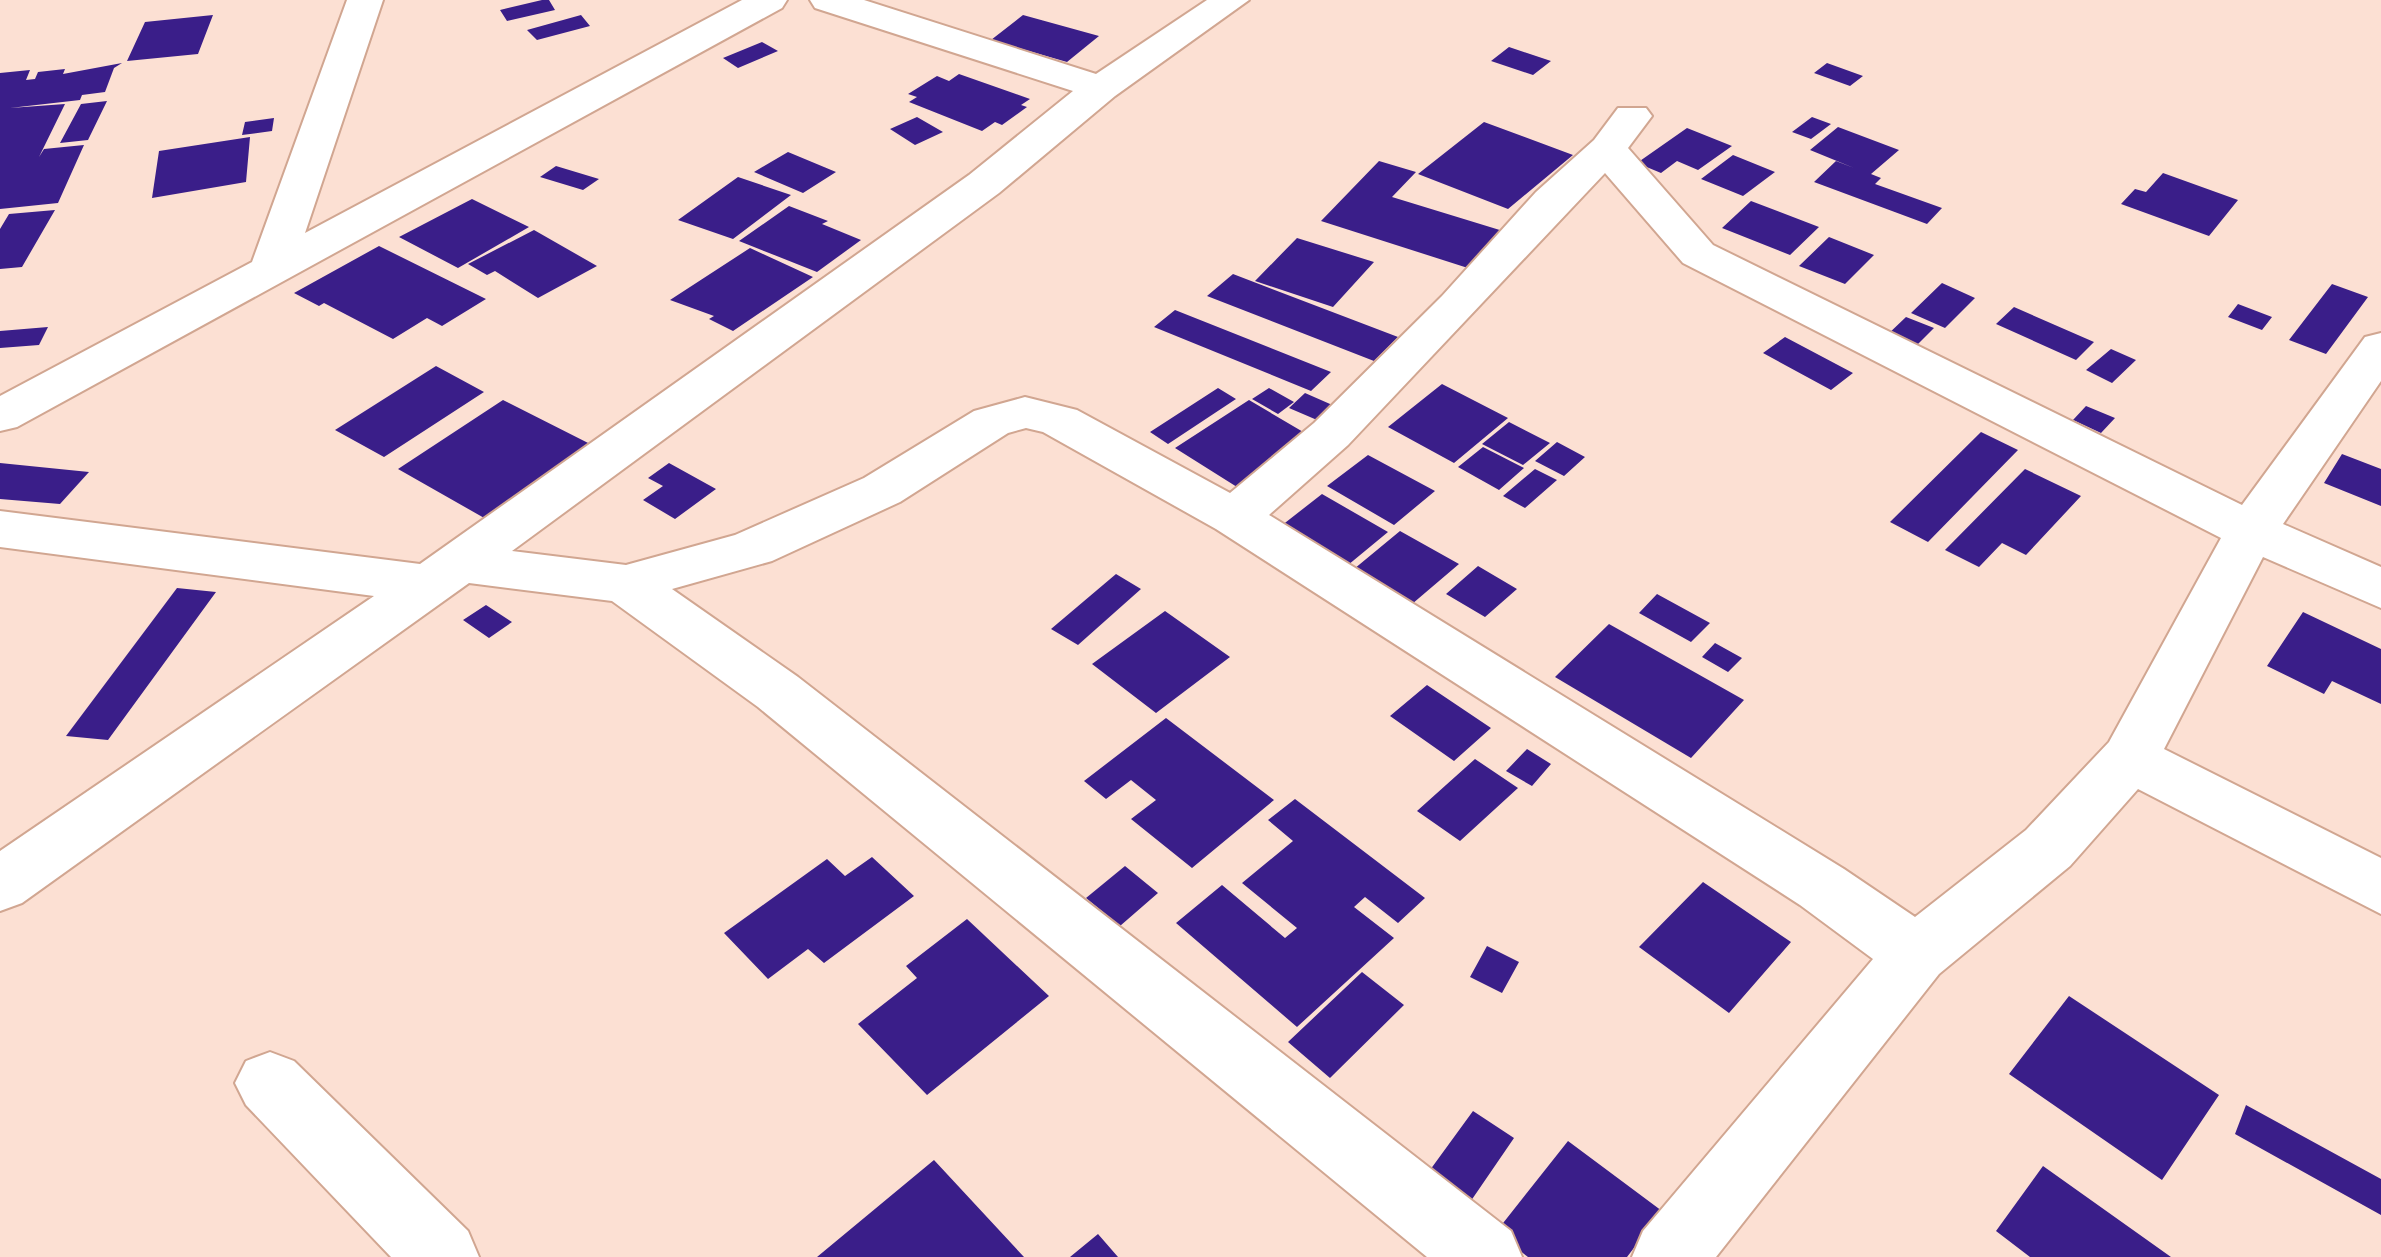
<svg xmlns="http://www.w3.org/2000/svg" width="2381" height="1257" font-family="Lato,sans-serif">
  <rect width="100%" height="100%" fill="#fce0d3"/>
  <path fill="#3a1e89" d="M 542,0 L 549,0 L 555,10 L 507,21 L 500,10 Z
    M 213,15 L 198,54 L 127,61 L 145,22 Z
    M 581,15 L 590,26 L 537,40 L 527,30 Z
    M 1023,15 L 1099,36 L 1067,62 L 991,40 Z
    M 762,42 L 778,51 L 738,68 L 723,58 Z
    M 1509,47 L 1551,61 L 1533,75 L 1491,61 Z
    M 122,63 L 114,68 L 105,92 L 82,95 L 80,100 L 10,108 L 65,104 L 39,157 L 44,149 L 84,145 L 58,203 L 0,209 L 0,73 L 30,70 L 26,80 L 35,79 L 38,72 L 65,69 L 63,74 Z
    M 1827,63 L 1863,76 L 1850,86 L 1814,73 Z
    M 959,74 L 1030,99 L 1021,105 L 1027,107 L 1002,125 L 995,122 L 982,131 L 909,102 L 917,97 L 908,94 L 937,76 L 949,81 Z
    M 107,101 L 88,140 L 60,143 L 81,104 Z
    M 917,117 L 943,132 L 915,145 L 890,129 Z
    M 1812,117 L 1831,124 L 1811,139 L 1792,132 Z
    M 274,118 L 272,131 L 242,135 L 245,122 Z
    M 1484,122 L 1573,155 L 1508,209 L 1418,174 Z
    M 1838,127 L 1899,150 L 1871,174 L 1881,178 L 1875,184 L 1942,208 L 1927,224 L 1814,182 L 1836,161 L 1854,168 L 1810,150 Z
    M 1687,128 L 1732,146 L 1698,170 L 1677,161 L 1661,173 L 1637,163 Z
    M 250,137 L 246,182 L 152,198 L 159,151 Z
    M 788,152 L 836,172 L 803,193 L 754,172 Z
    M 1733,155 L 1775,172 L 1743,196 L 1701,179 Z
    M 1379,161 L 1416,172 L 1392,197 L 1503,231 L 1471,269 L 1321,221 Z
    M 556,166 L 599,179 L 583,190 L 540,177 Z
    M 2163,173 L 2238,200 L 2209,236 L 2121,204 L 2135,189 L 2146,192 Z
    M 738,177 L 791,195 L 733,239 L 678,220 Z
    M 472,199 L 529,227 L 458,268 L 399,237 Z
    M 1751,201 L 1819,227 L 1790,255 L 1722,228 Z
    M 789,206 L 828,221 L 822,224 L 861,240 L 817,272 L 739,241 Z
    M 55,210 L 22,267 L 0,269 L 0,229 L 9,214 Z
    M 534,230 L 597,266 L 538,298 L 495,271 L 487,275 L 468,264 Z
    M 1829,237 L 1874,255 L 1845,284 L 1799,266 Z
    M 1297,238 L 1374,262 L 1333,307 L 1255,281 Z
    M 379,246 L 486,299 L 442,326 L 427,318 L 393,339 L 324,303 L 319,306 L 294,293 Z
    M 750,248 L 813,277 L 733,331 L 709,319 L 714,316 L 670,300 Z
    M 1233,274 L 1398,337 L 1374,361 L 1207,296 Z
    M 1942,283 L 1975,298 L 1945,328 L 1911,313 Z
    M 2332,284 L 2368,297 L 2326,354 L 2289,340 Z
    M 2238,304 L 2272,317 L 2262,330 L 2228,317 Z
    M 2014,307 L 2094,342 L 2076,360 L 1996,324 Z
    M 1175,310 L 1331,372 L 1311,391 L 1154,327 Z
    M 1906,317 L 1934,328 L 1913,349 L 1885,337 Z
    M 48,327 L 39,345 L 0,348 L 0,331 Z
    M 1785,337 L 1853,373 L 1831,390 L 1763,353 Z
    M 2111,349 L 2136,360 L 2112,383 L 2086,370 Z
    M 436,366 L 484,392 L 384,457 L 335,430 Z
    M 1442,384 L 1508,418 L 1454,463 L 1388,427 Z
    M 1218,388 L 1236,399 L 1168,444 L 1150,432 Z
    M 1269,388 L 1294,402 L 1278,414 L 1252,399 Z
    M 1305,393 L 1346,411 L 1331,426 L 1289,408 Z
    M 503,400 L 598,448 L 493,523 L 398,469 Z
    M 1249,400 L 1310,436 L 1237,487 L 1175,448 Z
    M 2086,406 L 2115,418 L 2101,433 L 2073,420 Z
    M 1509,422 L 1550,443 L 1523,465 L 1482,444 Z
    M 1981,432 L 2018,450 L 1928,542 L 1890,522 Z
    M 1557,442 L 1585,457 L 1564,476 L 1535,461 Z
    M 1483,447 L 1524,468 L 1499,490 L 1458,467 Z
    M 2342,454 L 2381,469 L 2381,506 L 2324,483 Z
    M 1368,455 L 1435,491 L 1394,525 L 1327,486 Z
    M 0,463 L 89,472 L 60,504 L 0,499 Z
    M 669,463 L 716,489 L 675,519 L 643,500 L 663,486 L 648,478 Z
    M 1535,469 L 1557,480 L 1525,508 L 1503,496 Z
    M 2025,469 L 2081,496 L 2026,555 L 2002,543 L 1979,567 L 1945,550 Z
    M 1322,494 L 1388,532 L 1348,565 L 1281,526 Z
    M 1400,531 L 1459,564 L 1412,604 L 1354,569 Z
    M 1478,566 L 1517,589 L 1485,617 L 1446,594 Z
    M 1116,574 L 1141,589 L 1078,645 L 1051,629 Z
    M 177,588 L 216,592 L 108,740 L 66,736 Z
    M 1657,594 L 1710,623 L 1691,642 L 1639,613 Z
    M 486,605 L 512,622 L 489,638 L 463,620 Z
    M 1165,611 L 1230,657 L 1156,713 L 1092,664 Z
    M 2303,612 L 2381,649 L 2381,704 L 2332,681 L 2324,694 L 2267,666 Z
    M 1609,624 L 1744,700 L 1691,758 L 1555,677 Z
    M 1715,643 L 1742,658 L 1728,672 L 1702,657 Z
    M 1427,685 L 1491,728 L 1454,761 L 1390,716 Z
    M 1166,718 L 1274,800 L 1192,868 L 1131,819 L 1156,800 L 1131,780 L 1106,799 L 1084,781 Z
    M 1527,749 L 1551,764 L 1532,786 L 1506,771 Z
    M 1475,759 L 1518,788 L 1460,841 L 1417,811 Z
    M 1295,799 L 1425,898 L 1398,923 L 1365,897 L 1354,907 L 1394,938 L 1297,1027 L 1176,923 L 1222,885 L 1285,938 L 1297,928 L 1242,883 L 1293,841 L 1268,820 Z
    M 872,857 L 914,896 L 824,963 L 808,949 L 768,979 L 724,933 L 827,859 L 845,876 Z
    M 1125,866 L 1158,893 L 1120,926 L 1086,898 Z
    M 1703,882 L 1791,942 L 1729,1013 L 1639,947 Z
    M 967,919 L 1049,996 L 927,1095 L 858,1024 L 917,978 L 906,966 Z
    M 1487,946 L 1519,962 L 1502,993 L 1470,977 Z
    M 1362,972 L 1404,1005 L 1330,1078 L 1288,1042 Z
    M 2069,996 L 2219,1095 L 2162,1180 L 2009,1074 Z
    M 2246,1105 L 2381,1179 L 2381,1215 L 2235,1134 Z
    M 1473,1111 L 1514,1138 L 1464,1211 L 1422,1181 Z
    M 1568,1141 L 1662,1211 L 1627,1257 L 1528,1257 L 1496,1232 Z
    M 934,1160 L 1024,1257 L 817,1257 Z
    M 2043,1166 L 2171,1257 L 2030,1257 L 1996,1231 Z
    M 1098,1234 L 1118,1257 L 1070,1257 Z"/>
  <g fill="none" stroke-linecap="round" stroke-linejoin="round">
    <g stroke="#d1a691" stroke-width="4">
      <path id="minor" d="M 347,0 L 383,0 L 305,233 L 742,0 L 787,0 L 782,8 L 17,427 L 0,431 L 0,396 L 252,262 Z
        M 810,0 L 864,0 L 1096,74 L 1207,0 L 1249,0 L 1115,96 L 999,193 L 512,551 L 626,565 L 735,535 L 864,478 L 974,411 L 1025,397 L 1077,410 L 1230,493 L 1314,423 L 1442,296 L 1536,192 L 1594,140 L 1618,108 L 1646,108 L 1652,116 L 1628,148 L 1713,245 L 2242,505 L 2365,337 L 2381,333 L 2381,381 L 2283,524 L 2381,567 L 2381,608 L 2263,557 L 2164,749 L 2381,858 L 2381,914 L 2138,789 L 2070,866 L 1939,974 L 1716,1257 L 1632,1257 L 1643,1231 L 1873,959 L 1800,905 L 1216,529 L 1043,432 L 1026,428 L 1008,433 L 900,502 L 772,561 L 672,589 L 798,677 L 1511,1231 L 1522,1257 L 1427,1257 L 758,707 L 612,601 L 469,583 L 22,903 L 0,911 L 0,851 L 374,596 L 0,547 L 0,511 L 420,564 L 969,175 L 1073,91 L 815,8 ZM 1605,173 L 1683,263 L 2221,538 L 2109,742 L 2026,830 L 1915,917 L 1844,869 L 1269,515 L 1348,445 Z
        M 270,1052 L 294,1061 L 468,1231 L 479,1257 L 391,1257 L 246,1105 L 235,1083 L 246,1061 Z"/>
    </g>
    <use href="#minor" fill="#fff" fill-rule="evenodd"/>
  </g>
</svg>
